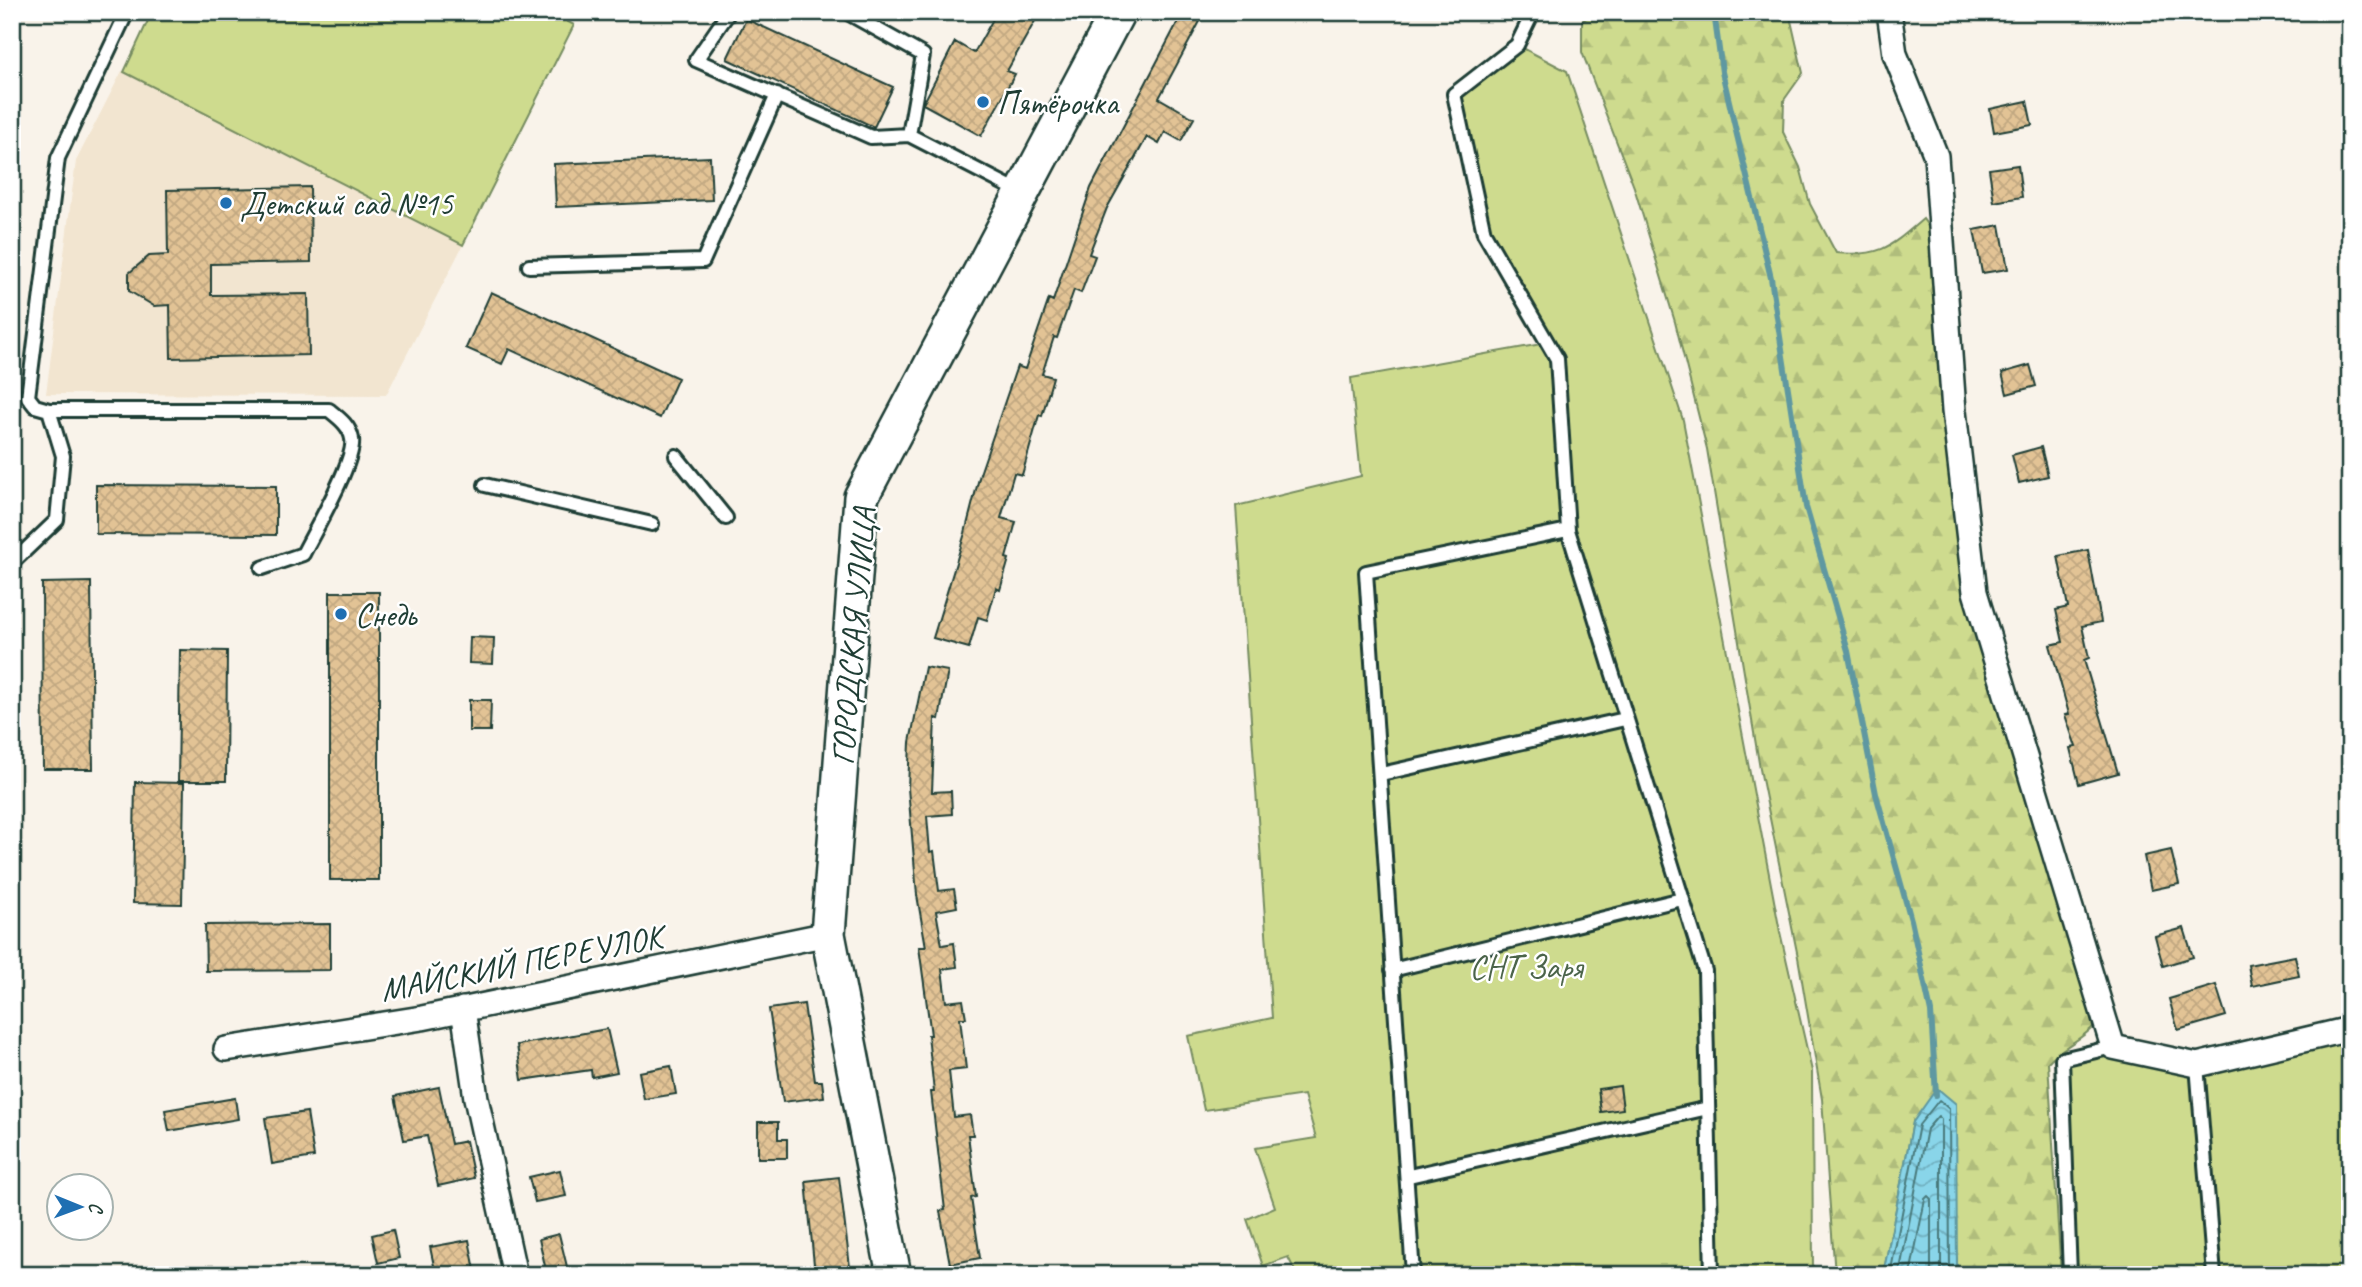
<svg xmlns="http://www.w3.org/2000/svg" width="2362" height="1287" font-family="Caveat,sans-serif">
  <defs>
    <pattern id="forest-firs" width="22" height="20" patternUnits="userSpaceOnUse" patternTransform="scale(1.75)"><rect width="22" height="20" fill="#cedb8e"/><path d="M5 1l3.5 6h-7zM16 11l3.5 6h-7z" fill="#b0bd7b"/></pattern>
    <pattern id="water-waves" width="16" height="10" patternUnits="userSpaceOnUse" patternTransform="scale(1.75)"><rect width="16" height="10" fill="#89d5e9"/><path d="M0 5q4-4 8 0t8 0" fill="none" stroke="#6faebe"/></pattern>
    <pattern id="building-cross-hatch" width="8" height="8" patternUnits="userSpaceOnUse" patternTransform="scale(1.75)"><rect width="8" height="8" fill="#e2c395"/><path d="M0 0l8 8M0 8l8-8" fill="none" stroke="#c1a881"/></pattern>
  </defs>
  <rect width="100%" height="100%" fill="#f9f3ea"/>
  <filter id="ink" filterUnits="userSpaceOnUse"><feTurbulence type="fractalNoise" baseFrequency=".0143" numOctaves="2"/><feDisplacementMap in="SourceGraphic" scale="14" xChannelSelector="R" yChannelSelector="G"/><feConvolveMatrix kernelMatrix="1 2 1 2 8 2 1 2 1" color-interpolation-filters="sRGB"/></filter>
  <g filter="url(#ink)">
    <path fill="#f2e5d0" d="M 122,71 L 463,245 L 386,395 L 46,394 L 76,161 Z"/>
    <path fill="url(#forest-firs)" stroke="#768c61" stroke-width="2" d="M 1595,12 L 1789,12 L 1803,73 L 1784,100 L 1783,132 L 1800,167 L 1810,204 L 1836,253 C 1881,257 1890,247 1923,219 L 1933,233 L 1965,595 L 2094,1026 C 2080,1041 2063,1046 2048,1062 L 2061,1275 L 1957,1275 L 1957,1258 L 1913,1122 L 1883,1275 L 1835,1275 L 1822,1099 L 1798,957 L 1760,769 L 1707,449 L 1675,322 L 1634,187 L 1582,52 L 1582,21 Z"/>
    <path fill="#cedb8e" stroke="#768c61" stroke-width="2" d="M 152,12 L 550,12 L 574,25 L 463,245 L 124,72 Z
      M 1517,45 L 1567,71 L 1683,420 L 1780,932 L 1812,1071 L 1813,1275 L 1297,1275 L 1288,1257 L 1263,1266 L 1247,1219 L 1275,1207 L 1255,1148 L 1316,1138 L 1304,1095 L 1204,1110 L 1188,1036 L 1272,1018 L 1236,506 L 1361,476 L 1351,378 L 1547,343 L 1484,233 L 1454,94 Z
      M 2350,1029 L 2350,1275 L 2070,1275 L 2062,1059 L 2113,1047 L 2197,1065 Z"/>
    <path fill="url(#water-waves)" stroke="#5f98a1" stroke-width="2" d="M 1937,1088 L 1956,1104 L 1957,1275 L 1883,1275 L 1913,1122 Z"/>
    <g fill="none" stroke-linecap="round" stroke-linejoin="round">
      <path stroke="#497a7c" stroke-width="2" d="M 1890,1275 L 1919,1125 L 1939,1100 L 1949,1109 L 1950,1275
        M 1899,1275 L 1927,1129 L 1938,1116 L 1941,1119 L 1941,1275
        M 1910,1275 L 1925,1199 L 1928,1196 L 1931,1199 L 1931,1275"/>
      <path stroke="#5f98a1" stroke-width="6" d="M 1714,12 L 1722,72 L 1771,278 L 1806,507 L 1848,651 L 1876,794 L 1911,920 L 1931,1012 L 1936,1095"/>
    </g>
    <path fill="url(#building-cross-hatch)" stroke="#1f3d34" stroke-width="2" d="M 997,12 L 1040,12 L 1007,71 L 1015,74 L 981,136 L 923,104 L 955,42 L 974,53 Z
      M 1183,12 L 1205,12 L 1159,98 L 1194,118 L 1181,141 L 1165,132 L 1159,144 L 1147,137 L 1107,208 L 1089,254 L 1095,256 L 1081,293 L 1074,290 L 1057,338 L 1054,337 L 1042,374 L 1053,377 L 1042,416 L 1039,415 L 1022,475 L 1014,473 L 1001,518 L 1016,522 L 1006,558 L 1009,559 L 1000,590 L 996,588 L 987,620 L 978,617 L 969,648 L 933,638 L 965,533 L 980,474 L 1017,366 L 1025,369 L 1049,299 L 1053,301 L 1091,188 Z
      M 746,19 L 893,87 L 874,127 L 727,59 Z
      M 2027,101 L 2032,125 L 1994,132 L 1990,109 Z
      M 710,157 L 712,200 L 556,207 L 554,164 Z
      M 2018,165 L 2022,197 L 1994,202 L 1989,169 Z
      M 310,187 L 311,262 L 211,264 L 211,295 L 308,294 L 309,355 L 171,358 L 170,305 L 154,306 L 129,291 L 129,273 L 149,256 L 168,255 L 167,190 Z
      M 2000,225 L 2008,269 L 1982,273 L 1974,230 Z
      M 491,292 L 678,378 L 660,418 L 509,349 L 502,364 L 466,348 Z
      M 2030,365 L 2036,386 L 2007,394 L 2002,373 Z
      M 2041,447 L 2048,476 L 2019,483 L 2012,455 Z
      M 96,485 L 276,486 L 276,535 L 96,534 Z
      M 2088,550 L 2101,622 L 2082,626 L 2089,658 L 2084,660 L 2118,773 L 2079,784 L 2070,748 L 2076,747 L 2065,715 L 2069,714 L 2050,645 L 2063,642 L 2056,610 L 2068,607 L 2058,556 Z
      M 91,582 L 93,769 L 43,769 L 42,583 Z
      M 330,592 L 379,592 L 379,880 L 330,880 Z
      M 470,637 L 494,638 L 493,664 L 469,663 Z
      M 180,650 L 227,651 L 226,781 L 178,781 Z
      M 925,667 L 948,671 L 939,719 L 935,718 L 932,792 L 951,791 L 952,814 L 927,816 L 930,852 L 934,851 L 939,891 L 954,889 L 957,907 L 936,911 L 942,945 L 954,943 L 957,967 L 942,969 L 946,1002 L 963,1000 L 966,1018 L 960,1018 L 966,1069 L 949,1071 L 954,1117 L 970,1115 L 973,1135 L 968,1135 L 976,1197 L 971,1198 L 980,1258 L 950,1264 L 940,1211 L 945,1210 L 931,1092 L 934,1092 L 928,1035 L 931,1035 L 919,947 L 926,947 L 917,895 L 908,788 L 910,742 Z
      M 469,700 L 491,700 L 490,731 L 469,731 Z
      M 135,782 L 184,783 L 182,904 L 133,903 Z
      M 2171,850 L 2179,884 L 2151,890 L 2144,856 Z
      M 330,924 L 330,970 L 206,971 L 205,925 Z
      M 2184,928 L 2193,957 L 2163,966 L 2155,936 Z
      M 2295,956 L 2299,976 L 2252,986 L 2248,965 Z
      M 2216,985 L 2226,1016 L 2178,1030 L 2169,999 Z
      M 804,1004 L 815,1081 L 822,1081 L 824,1097 L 783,1102 L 769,1009 Z
      M 607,1029 L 617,1072 L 592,1077 L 591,1070 L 522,1080 L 517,1045 Z
      M 671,1066 L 676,1094 L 644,1099 L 639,1072 Z
      M 1620,1086 L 1623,1109 L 1601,1112 L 1598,1089 Z
      M 439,1087 L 451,1144 L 466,1141 L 474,1178 L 438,1186 L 427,1136 L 404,1140 L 395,1096 Z
      M 235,1098 L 238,1119 L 169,1131 L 165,1110 Z
      M 307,1112 L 314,1157 L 272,1164 L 265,1118 Z
      M 758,1122 L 778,1122 L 778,1139 L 787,1139 L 787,1158 L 758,1158 Z
      M 560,1170 L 566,1196 L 535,1202 L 529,1177 Z
      M 839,1177 L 851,1275 L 815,1275 L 806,1181 Z
      M 393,1230 L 399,1258 L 378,1263 L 372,1235 Z
      M 559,1234 L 569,1275 L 547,1275 L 539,1239 Z
      M 469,1240 L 476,1275 L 436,1275 L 430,1247 Z"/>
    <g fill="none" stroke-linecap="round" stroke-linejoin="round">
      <g stroke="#1f3d34" stroke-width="18">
        <path id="lane" d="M 127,12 L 58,158 L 28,397 L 35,406 L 49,410 L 329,410 C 339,418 350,426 352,439 C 356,460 314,532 303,554 L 262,568
          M 729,12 L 696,60 L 871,137 L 909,135 L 1022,193
          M 846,12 L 923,55 L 909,135
          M 1533,12 L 1517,45 L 1454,94 L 1484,233 L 1557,359 L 1568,530 L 1705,971 L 1712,1275
          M 529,266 L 703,261 L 777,95
          M 676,456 L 726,518
          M 485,485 L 652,524
          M 12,563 L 57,520 L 63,456 L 49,410
          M 1381,774 L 1625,719
          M 1392,970 L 1682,899
          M 2197,1065 L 2214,1275
          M 1409,1176 L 1708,1108
          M 1413,1275 L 1366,572 L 1568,530
          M 2070,1275 L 2062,1059 L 2113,1047"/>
      </g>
      <g stroke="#1f3d34" stroke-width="28">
        <path id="street" d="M 1889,12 L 1895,54 L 1936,156 L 1954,411 L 1975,592 L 2113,1047 L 2197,1065 L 2350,1029
          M 463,1009 L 476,1098 L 515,1275
          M 226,1049 L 422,1018 L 828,934"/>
      </g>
      <g stroke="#1f3d34" stroke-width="38">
        <path id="secondary" d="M 894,1275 L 828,934 L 861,497 L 1118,12"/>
      </g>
      <use href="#lane" stroke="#fff" stroke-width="12"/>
      <use href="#street" stroke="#fff" stroke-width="23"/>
      <use href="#secondary" stroke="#fff" stroke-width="33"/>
    </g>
  </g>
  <g fill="#1f6fb2" stroke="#fff" stroke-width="2.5">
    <circle cx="983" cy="102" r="7"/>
    <circle cx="226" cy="203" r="7"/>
    <circle cx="341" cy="614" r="7"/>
  </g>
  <g text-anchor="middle" stroke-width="5" stroke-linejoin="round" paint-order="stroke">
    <g font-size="33" fill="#1f3d34" stroke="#fff" text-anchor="start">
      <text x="997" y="114">Пятёрочка</text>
      <text x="240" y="215">Детский сад №15</text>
      <text x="355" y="626">Снедь</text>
    </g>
    <g font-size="33" fill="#1f3d34" stroke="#fff">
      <text transform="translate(852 636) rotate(-85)" y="12">ГОРОДСКАЯ УЛИЦА</text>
      <text transform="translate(521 962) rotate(-11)" y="12">МАЙСКИЙ ПЕРЕУЛОК</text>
    </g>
    <g font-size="33" fill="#4b644a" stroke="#fff">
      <text x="1526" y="978">СНТ Заря</text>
    </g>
  </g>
  <rect width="2362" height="1287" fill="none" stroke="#fff" stroke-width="42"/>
  <rect x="21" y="21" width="2320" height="1245" fill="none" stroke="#1f3d34" stroke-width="2.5" filter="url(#ink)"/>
  <g transform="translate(80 1207) rotate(91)"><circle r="33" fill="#ffffff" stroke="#a5b1ae" stroke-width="2"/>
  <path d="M0-5L12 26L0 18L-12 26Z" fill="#1f6fb2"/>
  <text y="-10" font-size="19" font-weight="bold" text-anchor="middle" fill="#1f3d34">С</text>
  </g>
</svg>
